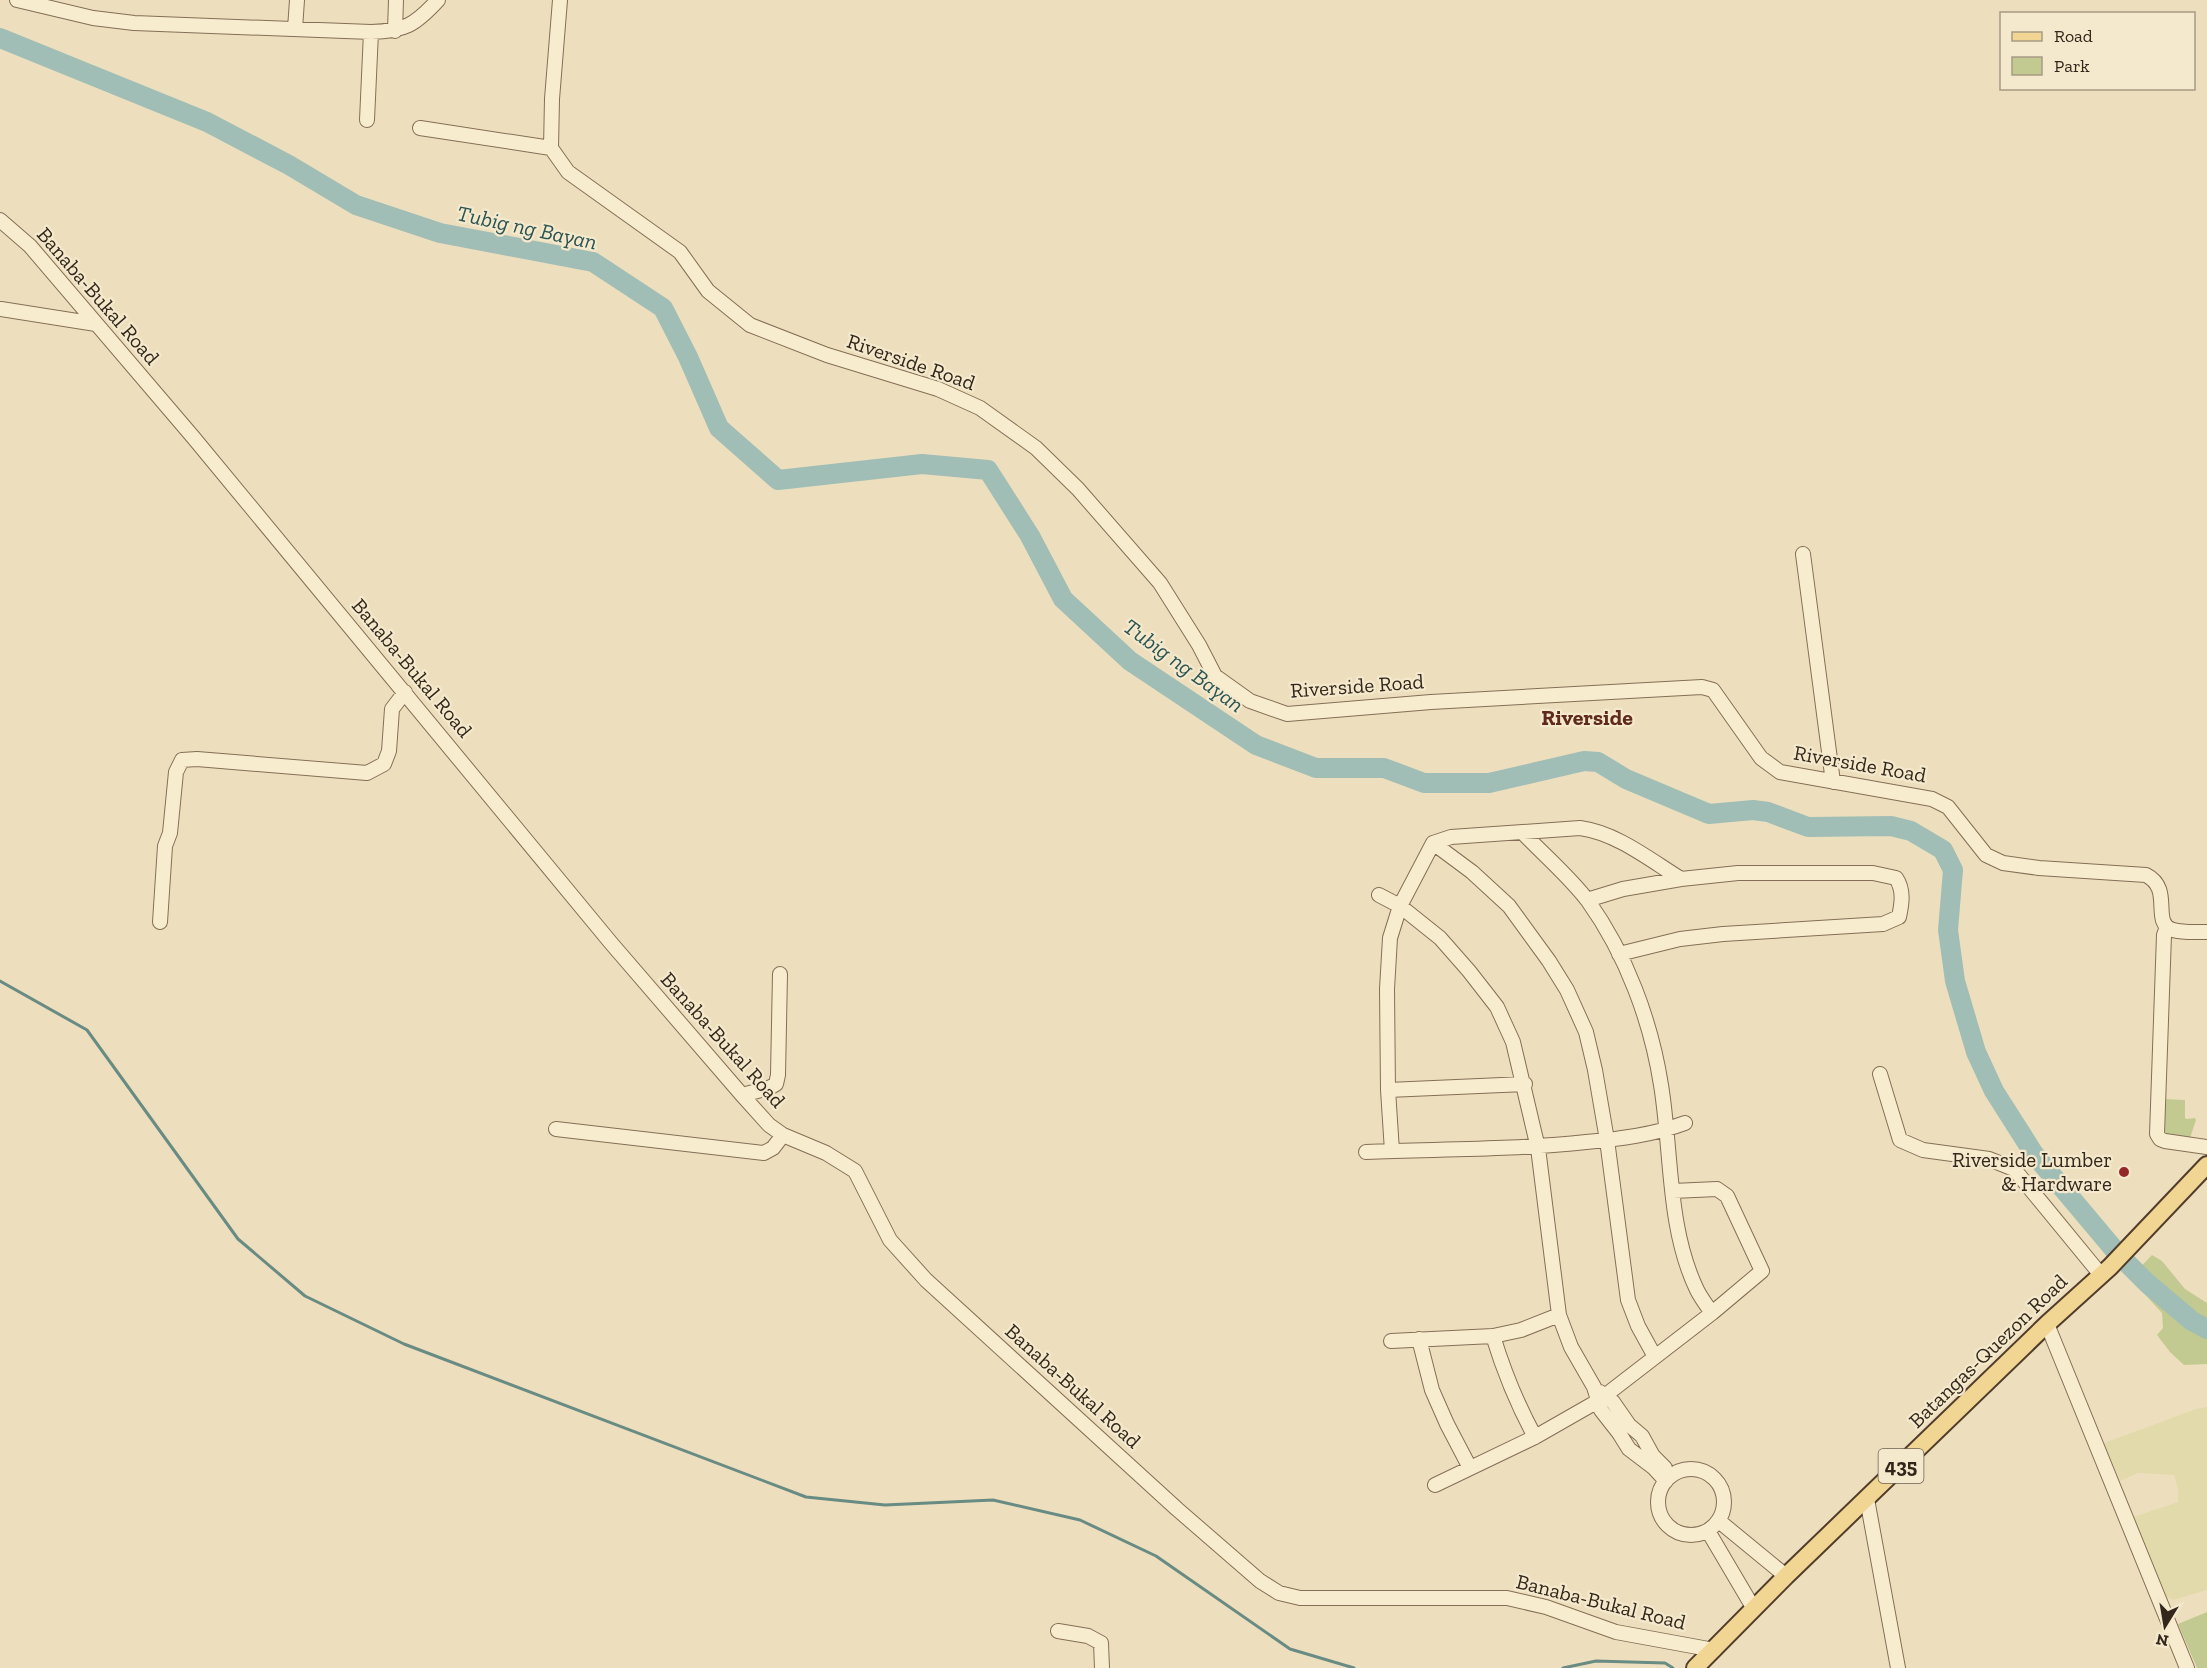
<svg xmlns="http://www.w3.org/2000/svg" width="2207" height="1668" font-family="'Zilla Slab',serif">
  <rect width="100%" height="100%" fill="#eddfbd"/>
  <path fill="#e2daaa" d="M 2207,1407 L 2207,1590 L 2173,1600 L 2167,1597 L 2161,1585 L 2133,1517 L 2178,1502 L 2178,1488 L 2174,1475 L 2138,1473 L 2120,1481 L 2104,1443 L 2196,1409 Z"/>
  <path fill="#c3ca91" d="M 2164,1099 L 2185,1100 L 2185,1118 L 2187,1119 L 2195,1118 L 2196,1120 L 2190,1138 L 2165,1134 Z
    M 2152,1255 L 2162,1261 L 2185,1289 L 2207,1303 L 2207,1364 L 2184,1365 L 2170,1352 L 2157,1335 L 2163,1328 L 2162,1313 L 2130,1278 Z
    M 2207,1612 L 2207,1668 L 2197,1668 L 2178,1624 Z"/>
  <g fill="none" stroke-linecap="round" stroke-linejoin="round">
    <path stroke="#688b83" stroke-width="3" d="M 0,981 L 87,1030 L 238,1239 L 305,1296 L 404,1344 L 806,1497 L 885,1505 L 993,1500 L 1080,1520 L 1156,1556 L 1290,1649 L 1354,1668
      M 1563,1668 L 1596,1661 L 1665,1663 L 1673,1668"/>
    <path stroke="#a0beb6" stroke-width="20" d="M 0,38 L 207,122 L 289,165 L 356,205 L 440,233 L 593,262 L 663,308 L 688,357 L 719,428 L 778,480 L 922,464 L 988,470 L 1030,536 L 1063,599 L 1130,661 L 1256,745 L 1316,768 L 1384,768 L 1424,783 L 1489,783 L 1584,761 L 1598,762 L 1626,779 L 1709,814 L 1753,810 L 1768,812 L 1808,827 L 1891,826 L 1911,831 L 1943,850 L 1953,870 L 1948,930 L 1955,981 L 1976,1052 L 1994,1091 L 2034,1154 L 2118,1254 L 2147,1283 L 2192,1321 L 2207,1329"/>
    <g stroke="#846f56" stroke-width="16">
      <path id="minor" d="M 17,0 L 93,18 L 134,23 L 371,32 C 405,31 415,25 438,0
        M 560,0 L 552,99 L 551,148 L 568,172 L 680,252 L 708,291 L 750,325 L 827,355 L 938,389 L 980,408 L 1036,448 L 1078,489 L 1160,583 L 1199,645 L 1215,676 L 1250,701 L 1287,714 L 1431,702 L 1702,687 L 1713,690 L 1761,758 L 1780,772 L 1932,799 L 1948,807 L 1986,855 L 2003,863 L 2039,868 L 2146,875 C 2174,889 2150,923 2173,930 C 2183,933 2196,932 2207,932
        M 295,29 L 297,0
        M 395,31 L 396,0
        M 367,120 L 371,32
        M 420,128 L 551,148
        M 0,220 L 30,246 L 193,437 L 611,943 L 742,1095 L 769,1125 L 783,1135 L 826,1153 L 855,1171 L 890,1240 L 926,1280 L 1177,1509 L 1260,1581 L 1279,1593 L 1300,1598 L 1507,1598 L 1546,1607 L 1616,1632 L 1714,1650
        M 1,309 L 96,324
        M 1803,554 L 1833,782
        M 1522,832 C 1543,854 1570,877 1588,901 C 1626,954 1651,1021 1661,1085 C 1672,1152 1667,1228 1697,1290 C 1701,1298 1707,1306 1712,1313
        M 1433,843 L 1472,872 L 1509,906 L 1549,961 L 1567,990 L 1586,1032 L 1595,1070 L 1607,1140 L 1628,1300 L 1638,1326 L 1655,1357
        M 1379,895 L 1400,906 L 1440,938 L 1469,971 L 1497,1007 L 1513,1042 L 1538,1148 L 1559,1315 L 1571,1347 L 1594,1387 L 1601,1410 L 1619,1433 L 1629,1449 L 1654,1468 L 1666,1481
        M 1587,900 L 1623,889 L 1681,879 L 1738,873 L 1873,873 L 1896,878 C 1904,890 1902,903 1899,917 L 1883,924 L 1723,934 L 1680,939 L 1619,954
        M 160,922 L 165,846 L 170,833 L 176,772 L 182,760 L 197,759 L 367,773 L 384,764 L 389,751 L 392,709 L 405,692
        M 2167,927 L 2164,935 L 2157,1134 L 2160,1139 L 2165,1141 L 2207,1147
        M 1880,1074 L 1900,1140 L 1923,1150 L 1989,1159 L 2014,1169 L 2101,1275
        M 1388,1090 L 1525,1084
        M 742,1095 L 769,1088 L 776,1084 L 778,1075 L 780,974
        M 556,1129 L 764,1153 L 773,1148 L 783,1135
        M 1392,1151 L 1388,1090 L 1387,989 L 1390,938 L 1400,906 L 1433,843 L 1451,837 L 1580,828 C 1617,833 1650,860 1681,879
        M 1366,1152 C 1439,1149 1513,1150 1586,1142 C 1619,1139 1653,1135 1685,1123
        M 2047,1324 L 2187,1668
        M 1493,1336 C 1504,1372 1517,1404 1535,1437
        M 1419,1339 L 1432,1390 L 1447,1424 L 1470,1468
        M 1391,1341 L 1493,1336 L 1521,1330 L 1559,1315
        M 1600,1392 L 1613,1402 L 1629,1425 L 1642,1436 L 1653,1456 L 1665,1468
        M1658 1502a33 33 0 1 1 66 0a33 33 0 1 1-66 0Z
        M 1435,1485 L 1535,1437 L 1598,1401 L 1712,1313 L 1762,1271 L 1727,1196 L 1717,1189 L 1673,1191
        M 1867,1499 L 1898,1668
        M 1719,1521 L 1786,1576
        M 1708,1531 L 1754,1609
        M 1058,1631 L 1088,1636 L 1101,1643 L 1102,1668"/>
    </g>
    <g stroke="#513d2b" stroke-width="20">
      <path id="major" d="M 1695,1668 L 1786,1576 L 2047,1324 L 2110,1267 L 2207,1165"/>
    </g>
    <use href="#minor" stroke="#f8eccf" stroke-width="14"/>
    <use href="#major" stroke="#f1d593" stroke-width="16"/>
  </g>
  <circle fill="#922827" stroke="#f4e9cc" stroke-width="2" cx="2124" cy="1172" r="6"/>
  <g text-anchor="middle" stroke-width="4.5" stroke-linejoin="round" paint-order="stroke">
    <rect fill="#f4e9cc" stroke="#6d6150" stroke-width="1.5" x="1878.5" y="1449" width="45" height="34" rx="4.5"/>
    <g font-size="20" font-weight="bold" fill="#33271b">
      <text x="1901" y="1473">435</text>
    </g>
    <g font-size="21" fill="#33271b" stroke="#f4e9cc">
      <text transform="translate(98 296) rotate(49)" y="7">Banaba-Bukal Road</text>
      <text transform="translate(911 362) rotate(19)" y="7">Riverside Road</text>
      <text transform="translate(412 668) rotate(50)" y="7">Banaba-Bukal Road</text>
      <text transform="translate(1357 686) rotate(-4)" y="7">Riverside Road</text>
      <text transform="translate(1860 764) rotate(10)" y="7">Riverside Road</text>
      <text transform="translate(723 1040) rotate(48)" y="7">Banaba-Bukal Road</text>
      <text transform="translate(1988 1351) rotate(-44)" y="7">Batangas-Quezon Road</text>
      <text transform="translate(1073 1386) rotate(42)" y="7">Banaba-Bukal Road</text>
      <text transform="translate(1601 1602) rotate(14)" y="7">Banaba-Bukal Road</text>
    </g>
    <g font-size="21" fill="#33271b" stroke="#f4e9cc" text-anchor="end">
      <text x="2112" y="1167">Riverside Lumber<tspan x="2112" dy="24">&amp; Hardware</tspan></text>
    </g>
    <g font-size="22" font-style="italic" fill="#2a5351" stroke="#f4e9cc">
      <text transform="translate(527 227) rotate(12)" y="8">Tubig ng Bayan</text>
      <text transform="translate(1184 665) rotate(36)" y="8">Tubig ng Bayan</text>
    </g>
    <g font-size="22" font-weight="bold" fill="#5f2a1b" stroke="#f4e9cc">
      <text x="1587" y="725">Riverside</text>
    </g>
  </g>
  <rect x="2000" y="12" width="195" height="78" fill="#f4e9cc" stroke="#a79b85" stroke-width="1.5"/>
  <rect x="2012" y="32" width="30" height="9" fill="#f1d593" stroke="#a79b85" stroke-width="1.5"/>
  <text x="2054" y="42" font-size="18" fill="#33271b">Road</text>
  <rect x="2012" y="57" width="30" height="18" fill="#c3ca91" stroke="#a79b85" stroke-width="1.5"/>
  <text x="2054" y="72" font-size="18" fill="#33271b">Park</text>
  <g transform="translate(2165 1626) rotate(191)" stroke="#f4e9cc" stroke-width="4.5" paint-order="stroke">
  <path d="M0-4.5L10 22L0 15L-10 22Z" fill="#33271b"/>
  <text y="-9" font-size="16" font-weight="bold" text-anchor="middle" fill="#33271b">N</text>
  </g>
</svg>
